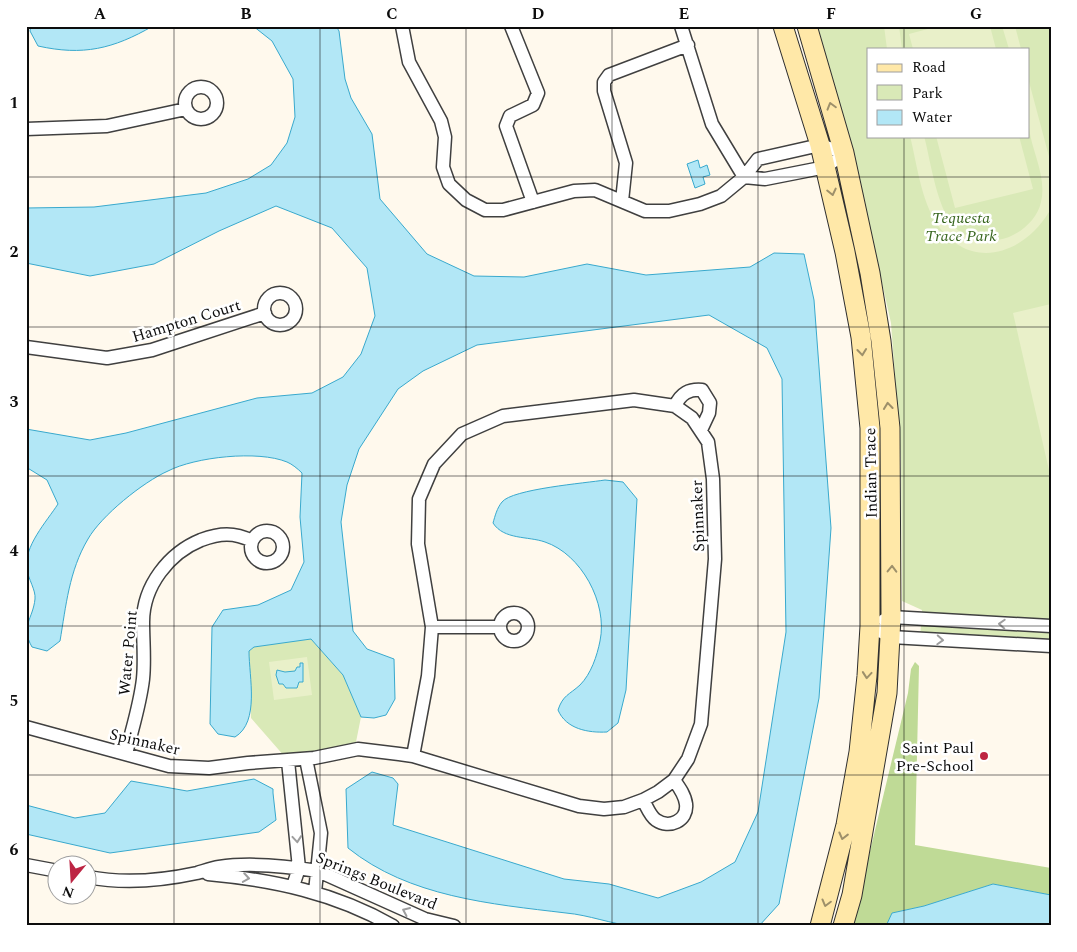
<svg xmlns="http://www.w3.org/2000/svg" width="1077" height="952" font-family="Spectral,serif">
  <rect width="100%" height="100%" fill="#fff9ed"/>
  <path fill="#d9e9b7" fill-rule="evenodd" d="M 816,26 L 1051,26 L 1051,646 L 920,639 L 922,610 L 902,601 L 901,460 L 891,323 L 853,154 ZM 868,49 L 1028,49 L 1028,136 L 868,136 Z
    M 302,639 L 311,639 L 343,675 L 361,717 L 355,747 L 285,757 L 251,718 L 249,651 L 254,647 Z"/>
  <path fill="#bfda96" d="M 915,662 L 919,666 L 915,845 L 1051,868 L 1051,895 L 993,884 L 924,906 L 892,913 L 886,926 L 852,926 L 908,693 L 911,669 Z"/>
  <path fill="#e9f0c9" d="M 884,26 L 899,26 L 902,49 L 887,49 Z
    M 939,26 L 990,26 L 996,49 L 913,49 L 909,34 Z
    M 1002,26 L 1015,26 L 1021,49 L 1009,49 Z
    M 1028,78 L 1051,164 L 1051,215 L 1049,212 C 1023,255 970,272 937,224 C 921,200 917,164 910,136 L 924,136 C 931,161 937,215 959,231 C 963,235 971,236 976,238 C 988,242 998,241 1009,237 C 1024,231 1038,217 1041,202 C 1047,177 1032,152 1029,128 C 1026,112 1028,94 1028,78 Z
    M 936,136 L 1019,136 L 1033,189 L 955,208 Z
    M 1051,304 L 1051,479 L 1013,313 Z
    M 307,657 L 312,695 L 274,700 L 269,662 Z"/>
  <path fill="#b2e7f6" stroke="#39a9cd" d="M 31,26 L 153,26 C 113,49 83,56 38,46 L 30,31 Z
    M 253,26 L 336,26 L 339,31 L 345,79 L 351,98 L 372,134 L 380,199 L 427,254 L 474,276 L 524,277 L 587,264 L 646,275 L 750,267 L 774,253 L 804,254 L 814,300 L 831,528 L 819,698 L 779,904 L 759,926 C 717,926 675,928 633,926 C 611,924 589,915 566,913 C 491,904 409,897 348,848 L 346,789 L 372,772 L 393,778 L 398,784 L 393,825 L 564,879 L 609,884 L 658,898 L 701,882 L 735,862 L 758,812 L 786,632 L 782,379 L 767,348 L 709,315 L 477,345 L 423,371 L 398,389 L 359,449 L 347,485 L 341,522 L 353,631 L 367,649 L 394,659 L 395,699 L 386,715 L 374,718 L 361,717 L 343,675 L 311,639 L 254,647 L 249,651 C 249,677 260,722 235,737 L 218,734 L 210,724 L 212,627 L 223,610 L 258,605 L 291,590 L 304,562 L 300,517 L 302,473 C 298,469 292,464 287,462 C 258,450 195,457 168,471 C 143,482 101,516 88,539 C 69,571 66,606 60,641 L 47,651 L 32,647 C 20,626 33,619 35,599 C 36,590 28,579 27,569 C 23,547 47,521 58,504 L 47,480 L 26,467 L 26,429 L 90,440 L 126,433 L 257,398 L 312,393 L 343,377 L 361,354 L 375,316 L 367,268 L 332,228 L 276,206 L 219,231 L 154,264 L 90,276 L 26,263 L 26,208 L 94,207 L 206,193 L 248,179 L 271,165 L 287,143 L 295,117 L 293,79 L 272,41 Z
    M 698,160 L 700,168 L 707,165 L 710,175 L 703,177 L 705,184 L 695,188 L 687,164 Z
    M 605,480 L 623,482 L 637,499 L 626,690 L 618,723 L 607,732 C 588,733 566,729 558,710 C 563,695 569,695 580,685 C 591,674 597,656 600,641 C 608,603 581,554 545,542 C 528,536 504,540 493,523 C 495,516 497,508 502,502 C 512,489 586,483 605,480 Z
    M 300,663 L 303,663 L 303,682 L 299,682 L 297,688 L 286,688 L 283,684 L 279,684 L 276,675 L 277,670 L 285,672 L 295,671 L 297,667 L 300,667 Z
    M 254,779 L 273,789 L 273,793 L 276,820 L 259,832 L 110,853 L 26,834 L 26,805 L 75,818 L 105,813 L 131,781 L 187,791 Z
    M 993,884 L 1051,895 L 1051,926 L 886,926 L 892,913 L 924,906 Z"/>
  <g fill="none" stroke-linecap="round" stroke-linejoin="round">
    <g stroke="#404040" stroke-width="15">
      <path id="street" d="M 402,26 L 409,62 L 441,121 L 445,137 L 443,167 L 449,184 L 466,200 L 485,210 L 503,210 L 574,191 L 595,190 L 645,211 L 669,211 L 700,204 L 721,196 L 744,177 L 712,124 L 681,26
        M 511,26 L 538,93 L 533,105 L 510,116 L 506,126 L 533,202
        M185 103a16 16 0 1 1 32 0a16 16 0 1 1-32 0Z
        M 26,129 L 107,126 L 186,109
        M 820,145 L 844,153 L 826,167 L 765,179 L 744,177 L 758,159 Z
        M 622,201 L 626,163 L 604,91 L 604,82 L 609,75 L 688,45
        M264 309a16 16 0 1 1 32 0a16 16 0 1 1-32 0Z
        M 26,347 L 107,358 L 152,350 L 265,313
        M 675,406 C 681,393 689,389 702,390 L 710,403 L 709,413 L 701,430
        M251 547a16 16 0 1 1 32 0a16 16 0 1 1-32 0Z
        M500 627a14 14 0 1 1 28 0a14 14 0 1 1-28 0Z
        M 884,620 L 891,617 L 1051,626
        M 870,626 L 891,637 L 1051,646
        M 432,627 L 500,627
        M 26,727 L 169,766 L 209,768 L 248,763 L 314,758 L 358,749 L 399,754 L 413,756 L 579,806 L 604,809 L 624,807 L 643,800 L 658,792 L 674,780 L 688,759 L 701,724 L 715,559 L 713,479 L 708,442 L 692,418 L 675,406 L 634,400 L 503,416 L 462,434 L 434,464 L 419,499 L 418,544 L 432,627 L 428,676 L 413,756
        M 126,754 C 132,729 140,705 143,679 C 145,660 143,642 143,622 C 143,586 169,553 201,540 C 220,533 234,532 252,541
        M 306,759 L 321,833 L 315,892
        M 288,761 L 299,868 L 293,886
        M 643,800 C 647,807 650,816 656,820 C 669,829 688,821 686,804 C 685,795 679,787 674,780
        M 26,865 L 58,871
        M 208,874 C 274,880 335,893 393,926
        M 88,877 C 124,884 160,881 197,873 C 204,871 212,868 219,867 C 251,862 286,866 318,871 L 425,919 L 454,926"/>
    </g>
    <g stroke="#2f2f2f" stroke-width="21">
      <path id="secondary" d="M 783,26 L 820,145 L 845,252 L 861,337 L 870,428 L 870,626 L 867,676 L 859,752 L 846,825 L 820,926
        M 807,26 L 844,153 L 870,273 L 881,341 L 890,428 L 891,617 L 887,693 L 852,895 L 843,926"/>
    </g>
    <use href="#street" stroke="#fff" stroke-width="12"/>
    <use href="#secondary" stroke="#ffe8a8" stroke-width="19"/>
  </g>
  <defs><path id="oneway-chevron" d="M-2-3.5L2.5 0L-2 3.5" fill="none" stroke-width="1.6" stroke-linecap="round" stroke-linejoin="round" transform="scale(1.25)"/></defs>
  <g stroke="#9e906a">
    <use href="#oneway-chevron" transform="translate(831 106) rotate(-106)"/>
    <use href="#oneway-chevron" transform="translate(832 192) rotate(77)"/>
    <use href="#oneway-chevron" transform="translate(862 352) rotate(84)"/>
    <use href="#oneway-chevron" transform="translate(888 406) rotate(-96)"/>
    <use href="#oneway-chevron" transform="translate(892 569) rotate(-89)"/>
    <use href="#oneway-chevron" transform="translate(867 675) rotate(95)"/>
    <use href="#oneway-chevron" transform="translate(843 836) rotate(104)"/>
    <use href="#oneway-chevron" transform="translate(826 903) rotate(105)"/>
  </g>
  <g stroke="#9e9e9e">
    <use href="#oneway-chevron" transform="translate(1002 624) rotate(-177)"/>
    <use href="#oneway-chevron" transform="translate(940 640) rotate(3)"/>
    <use href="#oneway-chevron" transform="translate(297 839) rotate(85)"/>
    <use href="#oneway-chevron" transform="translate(246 878) rotate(9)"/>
    <use href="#oneway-chevron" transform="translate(406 911) rotate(-156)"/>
  </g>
  <path fill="none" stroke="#0d0d0d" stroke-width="1" stroke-opacity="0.55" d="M 174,26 L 174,926M 320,26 L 320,926M 466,26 L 466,926M 612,26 L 612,926M 758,26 L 758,926M 904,26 L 904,49M 904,136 L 904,926M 26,177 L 1051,177M 26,327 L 1051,327M 26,476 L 1051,476M 26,626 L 1051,626M 26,775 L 1051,775"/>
  <circle fill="#bd2544" stroke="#fff" stroke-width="2" cx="984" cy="756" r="5"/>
  <g text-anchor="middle" stroke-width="5" stroke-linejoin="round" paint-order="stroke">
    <g font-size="16" font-style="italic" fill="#37651d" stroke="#fff">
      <text x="961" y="223">Tequesta<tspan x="961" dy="18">Trace Park</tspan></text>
    </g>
    <g font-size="16" fill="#0d0d0d" stroke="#fff">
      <text transform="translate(186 320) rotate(-17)" y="6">Hampton Court</text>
      <text transform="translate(870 473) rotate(-91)" y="6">Indian Trace</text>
      <text transform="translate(697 516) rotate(-92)" y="6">Spinnaker</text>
      <text transform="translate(127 653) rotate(-85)" y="6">Water Point</text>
      <text transform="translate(145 741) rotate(13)" y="6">Spinnaker</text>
      <text transform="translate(377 880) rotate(22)" y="6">Springs Boulevard</text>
    </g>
    <g font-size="16" fill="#0d0d0d" stroke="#fff" text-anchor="end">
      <text x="974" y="753">Saint Paul<tspan x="974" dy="18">Pre-School</tspan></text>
    </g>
  </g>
  <rect width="1077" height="952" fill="none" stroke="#ffffff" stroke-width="55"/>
  <rect x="867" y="48" width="162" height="90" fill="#ffffff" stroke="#9e9e9e"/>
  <rect x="877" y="64" width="25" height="8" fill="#ffe8a8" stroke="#9e9e9e"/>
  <text x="912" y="72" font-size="15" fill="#0d0d0d">Road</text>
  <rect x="877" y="85" width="25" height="15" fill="#d9e9b7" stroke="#9e9e9e"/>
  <text x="912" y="98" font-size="15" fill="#0d0d0d">Park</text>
  <rect x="877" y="110" width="25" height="15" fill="#b2e7f6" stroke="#9e9e9e"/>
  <text x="912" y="122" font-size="15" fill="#0d0d0d">Water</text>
  <g transform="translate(72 880) rotate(198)"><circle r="24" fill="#ffffff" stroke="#9e9e9e"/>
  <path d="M0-4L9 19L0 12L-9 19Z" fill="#bd2544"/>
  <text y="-8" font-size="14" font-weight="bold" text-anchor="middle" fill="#0d0d0d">N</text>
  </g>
  <rect x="28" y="28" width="1022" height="896" fill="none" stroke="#0d0d0d" stroke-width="2"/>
  <g font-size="16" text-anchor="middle" font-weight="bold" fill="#0d0d0d">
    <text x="100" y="19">A</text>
    <text x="246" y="19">B</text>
    <text x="392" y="19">C</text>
    <text x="538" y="19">D</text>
    <text x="684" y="19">E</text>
    <text x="831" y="19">F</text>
    <text x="976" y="19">G</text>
    <text x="14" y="108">1</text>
    <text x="14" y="257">2</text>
    <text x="14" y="407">3</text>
    <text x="14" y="556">4</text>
    <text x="14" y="706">5</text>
    <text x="14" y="855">6</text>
  </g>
</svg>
